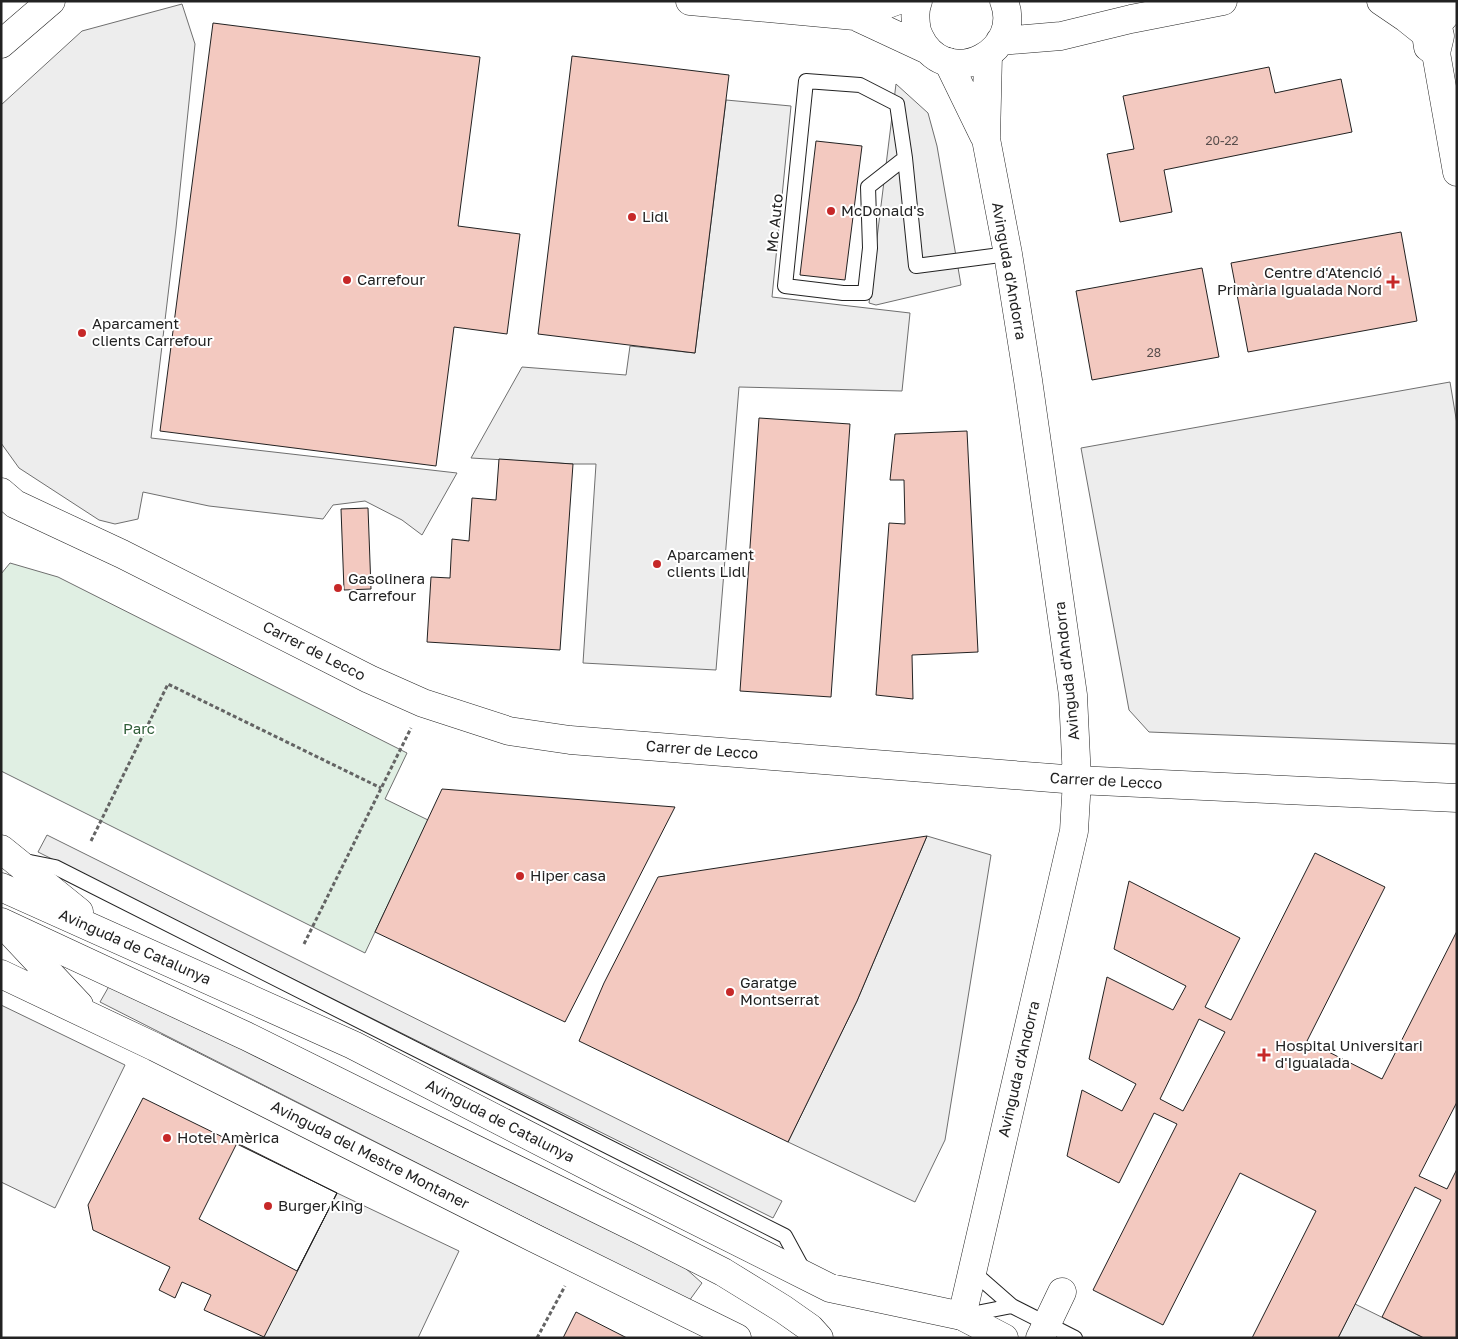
<svg xmlns="http://www.w3.org/2000/svg" width="1458" height="1339" font-family="'Golos Text',sans-serif">
  <rect width="100%" height="100%" fill="#fff"/>
  <path fill="#e0efe3" stroke="#6f6f6f" d="M 10,563 L 58,577 L 407,753 L 385,799 L 428,820 L 365,953 L 1,771 L 1,574 Z"/>
  <path fill="#ededed" stroke="#6f6f6f" d="M 182,4 L 195,44 L 176,228 L 151,438 L 457,473 L 422,535 L 402,520 L 365,501 L 333,505 L 323,519 L 209,506 L 143,492 L 138,519 L 115,524 L 99,520 L 19,468 L 1,443 L 1,105 L 82,31 Z
    M 896,84 L 928,113 L 937,146 L 961,285 L 876,305 L 869,303 Z
    M 726,100 L 791,106 L 772,297 L 910,313 L 902,391 L 739,387 L 716,670 L 583,663 L 596,464 L 573,464 L 471,458 L 522,367 L 626,375 L 630,346 L 695,353 Z
    M 1450,382 L 1457,424 L 1457,744 L 1149,732 L 1129,710 L 1081,448 Z
    M 47,835 L 782,1201 L 773,1218 L 38,852 Z
    M 927,836 L 991,855 L 945,1140 L 915,1202 L 788,1142 L 857,1001 Z
    M 112,981 L 674,1258 L 702,1283 L 689,1301 L 100,1002 Z
    M 1,1005 L 125,1065 L 55,1208 L 1,1182 Z
    M 337,1193 L 459,1251 L 418,1338 L 263,1338 Z
    M 1355,1304 L 1424,1338 L 1338,1338 Z"/>
  <path fill="#f3c9c0" stroke="#222" fill-rule="evenodd" d="M 213,23 L 480,57 L 458,226 L 520,234 L 507,334 L 454,327 L 436,466 L 160,431 Z
    M 572,56 L 729,75 L 695,353 L 538,334 Z
    M 1269,67 L 1275,93 L 1341,79 L 1352,132 L 1164,170 L 1172,212 L 1120,222 L 1107,154 L 1134,149 L 1123,96 Z
    M 816,141 L 862,146 L 845,280 L 800,275 Z
    M 1401,232 L 1417,321 L 1248,352 L 1231,263 Z
    M 1202,268 L 1219,357 L 1092,380 L 1076,291 Z
    M 759,418 L 850,424 L 831,697 L 740,691 Z
    M 967,431 L 978,652 L 912,655 L 913,699 L 876,695 L 889,523 L 905,524 L 904,480 L 890,480 L 895,434 Z
    M 499,459 L 573,464 L 560,650 L 427,642 L 431,577 L 450,578 L 452,539 L 469,541 L 472,498 L 496,500 Z
    M 368,508 L 371,589 L 344,590 L 341,509 Z
    M 442,789 L 675,807 L 565,1022 L 375,932 Z
    M 927,836 L 857,1001 L 788,1142 L 579,1041 L 604,983 L 658,877 Z
    M 1315,853 L 1385,887 L 1307,1041 L 1382,1079 L 1457,931 L 1457,1102 L 1419,1176 L 1447,1189 L 1457,1169 L 1457,1338 L 1424,1338 L 1382,1317 L 1441,1200 L 1415,1187 L 1338,1338 L 1252,1338 L 1316,1211 L 1240,1173 L 1163,1325 L 1093,1290 L 1177,1124 L 1154,1113 L 1119,1183 L 1067,1156 L 1082,1090 L 1122,1111 L 1136,1084 L 1089,1059 L 1107,977 L 1173,1010 L 1186,986 L 1114,949 L 1129,881 L 1240,938 L 1205,1007 L 1231,1020 ZM 1199,1019 L 1225,1032 L 1183,1111 L 1160,1099 Z
    M 143,1098 L 337,1193 L 264,1337 L 204,1310 L 211,1295 L 182,1282 L 175,1298 L 159,1290 L 170,1267 L 93,1230 L 88,1205 Z
    M 237,1143 L 337,1193 L 297,1271 L 199,1219 Z
    M 576,1312 L 627,1338 L 563,1338 Z"/>
  <g fill="none" stroke-linecap="round" stroke-linejoin="round">
    <g stroke="#222" stroke-width="16">
      <path id="lane" d="M 905,158 L 868,187 L 870,248 L 865,293 L 843,293 L 785,286 L 806,81 L 860,85 L 897,104 L 905,158 L 916,266 L 1008,254
        M 25,861 L 55,867 L 785,1236 L 804,1271
        M 972,1271 L 1012,1306 L 1075,1338
        M 966,1315 L 1012,1306"/>
    </g>
    <g stroke="#222" stroke-width="29">
      <path id="street" d="M 1436,53 L 1457,172
        M 948,62 L 984,136
        M 1,492 L 15,504 L 122,554 L 369,679 L 423,703 L 509,731 L 570,740 L 1077,780 L 1457,798
        M 2,923 L 79,1005
        M 1,974 L 155,1047 L 534,1238 L 737,1338
        M 962,1316 L 1074,831 L 1077,780 L 1073,695 L 1028,380 L 1008,254 L 986,139 L 988,55
        M 1040,1338 L 1062,1292"/>
    </g>
    <g stroke="#222" stroke-width="29">
      <path id="secondary" d="M 690,1 L 855,16 L 928,50
        M 918,1 C 914,11 915,21 917,31 C 919,37 921,40 924,45 C 955,88 1023,50 1004,1
        M 1381,1 L 1406,18 L 1426,34
        M 1421,1 L 1428,47 L 1436,53 L 1440,36 L 1432,1
        M 855,16 L 896,1
        M 1437,25 L 1457,1
        M 1000,41 L 1061,36 L 1131,19 L 1223,1
        M 1,44 L 51,1
        M 1,849 L 79,912
        M 1,887 L 353,1045 L 609,1177 L 830,1288 L 962,1316 L 1004,1338
        M 1,922 L 246,1036 L 377,1101 L 644,1232 L 723,1272 L 783,1309 L 810,1328 L 819,1338"/>
    </g>
    <path stroke="#646464" stroke-width="3" stroke-dasharray="4 2.5" stroke-linecap="butt" d="M 91,841 L 168,684 L 381,788
      M 304,944 L 411,728
      M 537,1338 L 565,1286"/>
    <use href="#lane" stroke="#fff" stroke-width="14"/>
    <use href="#street" stroke="#fff" stroke-width="28"/>
    <use href="#secondary" stroke="#fff" stroke-width="28"/>
  </g>
  <g fill="#c62828" stroke="#fff" stroke-width="2">
    <circle cx="831" cy="211" r="5"/>
    <circle cx="632" cy="217" r="5"/>
    <circle cx="347" cy="280" r="5"/>
    <path d="M1390.5 274.5h5v5h5v5h-5v5h-5v-5h-5v-5h5z"/>
    <circle cx="82" cy="333" r="5"/>
    <circle cx="657" cy="564" r="5"/>
    <circle cx="338" cy="588" r="5"/>
    <circle cx="520" cy="876" r="5"/>
    <circle cx="730" cy="992" r="5"/>
    <path d="M1261.5 1047.5h5v5h5v5h-5v5h-5v-5h-5v-5h5z"/>
    <circle cx="167" cy="1138" r="5"/>
    <circle cx="268" cy="1206" r="5"/>
  </g>
  <g text-anchor="middle" stroke-width="4" stroke-linejoin="round" paint-order="stroke">
    <g font-size="12" fill="#564c4a">
      <text x="1222" y="145">20-22</text>
      <text x="1154" y="357">28</text>
    </g>
    <g font-size="15" fill="#222" stroke="#fff" text-anchor="start">
      <text x="841" y="216">McDonald's</text>
      <text x="642" y="222">Lidl</text>
      <text x="1382" y="278" text-anchor="end">Centre d'Atenció<tspan x="1382" dy="17">Primària Igualada Nord</tspan></text>
      <text x="357" y="285">Carrefour</text>
      <text x="92" y="329">Aparcament<tspan x="92" dy="17">clients Carrefour</tspan></text>
      <text x="667" y="560">Aparcament<tspan x="667" dy="17">clients Lidl</tspan></text>
      <text x="348" y="584">Gasolinera<tspan x="348" dy="17">Carrefour</tspan></text>
      <text x="530" y="881">Hiper casa</text>
      <text x="740" y="988">Garatge<tspan x="740" dy="17">Montserrat</tspan></text>
      <text x="1275" y="1051">Hospital Universitari<tspan x="1275" dy="17">d'Igualada</tspan></text>
      <text x="177" y="1143">Hotel Amèrica</text>
      <text x="278" y="1211">Burger King</text>
    </g>
    <g font-size="15" fill="#222" stroke="#fff">
      <text transform="translate(775 223) rotate(-84)" y="5">Mc Auto</text>
      <text transform="translate(1009 271) rotate(80)" y="5">Avinguda d'Andorra</text>
      <text transform="translate(314 651) rotate(27)" y="5">Carrer de Lecco</text>
      <text transform="translate(1067 671) rotate(-96)" y="5">Avinguda d'Andorra</text>
      <text transform="translate(702 750) rotate(4)" y="5">Carrer de Lecco</text>
      <text transform="translate(1106 781) rotate(3)" y="5">Carrer de Lecco</text>
      <text transform="translate(135 947) rotate(24)" y="5">Avinguda de Catalunya</text>
      <text transform="translate(1019 1069) rotate(-77)" y="5">Avinguda d'Andorra</text>
      <text transform="translate(500 1121) rotate(27)" y="5">Avinguda de Catalunya</text>
      <text transform="translate(370 1155) rotate(27)" y="5">Avinguda del Mestre Montaner</text>
    </g>
    <g font-size="15" fill="#2f5e38" stroke="#fff">
      <text x="139" y="734">Parc</text>
    </g>
  </g>
  <rect width="1458" height="1339" fill="none" stroke="#222222" stroke-width="5"/>
</svg>
